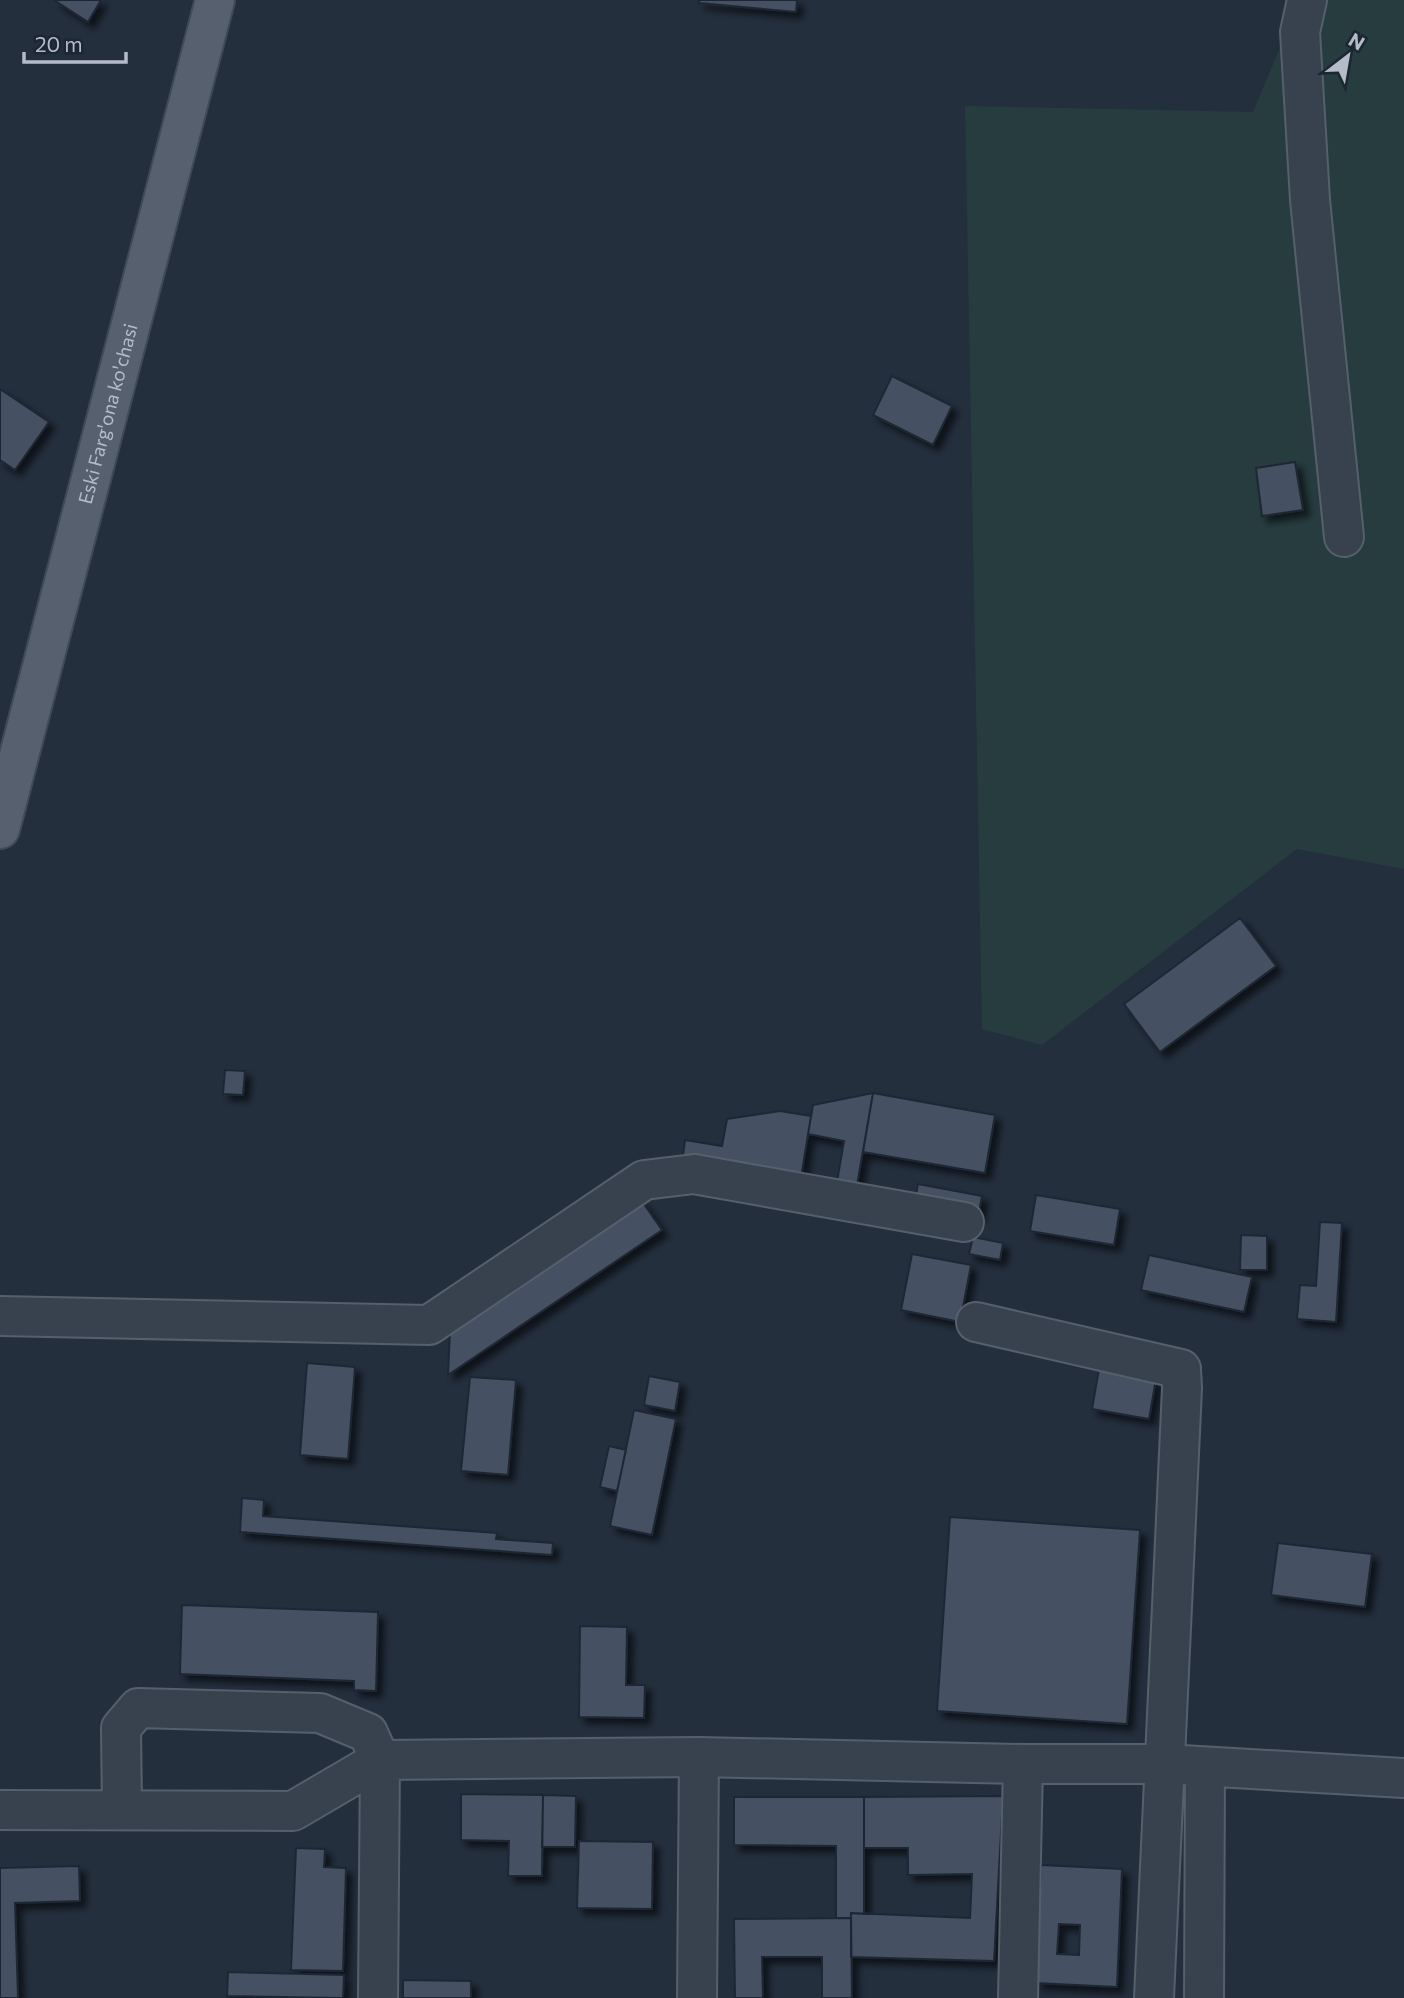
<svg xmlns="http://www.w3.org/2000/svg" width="1404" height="1998" font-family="Commissioner,sans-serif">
  <defs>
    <filter id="shadow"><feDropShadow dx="6" dy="6" stdDeviation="3.5" flood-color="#0009"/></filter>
  </defs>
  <rect width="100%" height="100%" fill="#242f3e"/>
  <path fill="#263c3f" d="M 1300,0 L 1404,0 L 1404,869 L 1297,849 L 1042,1045 L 982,1029 L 965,106 L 1253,112 Z"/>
  <path fill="#455162" stroke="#1f2835" stroke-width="2" fill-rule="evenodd" filter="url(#shadow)" d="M 54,0 L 101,0 L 88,22 Z
    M 699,0 L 797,0 L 796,12 L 699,3 Z
    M 892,376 L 952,406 L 933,445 L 873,415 Z
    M 0,389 L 49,422 L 15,470 L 0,460 Z
    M 1295,462 L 1303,510 L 1262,516 L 1256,468 Z
    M 1240,918 L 1276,966 L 1160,1052 L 1124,1004 Z
    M 225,1070 L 245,1071 L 243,1095 L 223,1094 Z
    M 873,1093 L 855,1197 L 835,1193 L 844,1141 L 808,1134 L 813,1105 Z
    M 873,1093 L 995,1115 L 985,1173 L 863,1152 Z
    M 780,1111 L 811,1116 L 800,1184 L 682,1163 L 685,1140 L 722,1146 L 727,1119 Z
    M 918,1184 L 982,1196 L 978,1217 L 914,1205 Z
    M 1036,1195 L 1120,1209 L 1114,1245 L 1030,1231 Z
    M 641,1200 L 662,1230 L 448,1375 L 450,1330 Z
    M 1320,1222 L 1342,1223 L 1336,1322 L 1297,1319 L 1300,1285 L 1316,1286 Z
    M 1241,1235 L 1267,1236 L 1267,1270 L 1240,1270 Z
    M 973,1237 L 1003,1243 L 1000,1260 L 969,1254 Z
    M 912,1254 L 971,1265 L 960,1322 L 901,1310 Z
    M 1149,1255 L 1252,1277 L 1244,1312 L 1141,1290 Z
    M 307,1363 L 355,1367 L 348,1459 L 300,1455 Z
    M 1099,1369 L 1156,1379 L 1149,1419 L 1092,1409 Z
    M 649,1376 L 680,1382 L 675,1411 L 644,1405 Z
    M 470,1377 L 516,1380 L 508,1475 L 461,1471 Z
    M 634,1410 L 676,1419 L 652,1535 L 610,1526 Z
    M 609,1446 L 626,1450 L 617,1491 L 600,1487 Z
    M 242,1498 L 264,1500 L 263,1516 L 497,1533 L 496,1539 L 553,1543 L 552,1555 L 240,1532 Z
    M 950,1517 L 1140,1530 L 1127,1724 L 937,1711 Z
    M 1278,1543 L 1372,1554 L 1365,1607 L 1271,1595 Z
    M 182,1605 L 378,1612 L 376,1691 L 354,1690 L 354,1681 L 180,1674 Z
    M 580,1626 L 627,1627 L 626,1685 L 645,1685 L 644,1718 L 579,1717 Z
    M 461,1794 L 543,1795 L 542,1876 L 508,1876 L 509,1841 L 461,1840 Z
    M 543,1795 L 576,1796 L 575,1847 L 542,1847 Z
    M 1003,1796 L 994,1961 L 851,1957 L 851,1913 L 970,1918 L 972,1874 L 908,1875 L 908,1848 L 864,1848 L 864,1797 Z
    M 734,1797 L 864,1797 L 864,1914 L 851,1913 L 851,1918 L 836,1918 L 836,1846 L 734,1845 Z
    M 579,1841 L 653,1842 L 652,1909 L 577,1908 Z
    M 296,1848 L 325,1849 L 324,1867 L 346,1868 L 343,1971 L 291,1970 Z
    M 1041,1865 L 1122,1869 L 1117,1987 L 1036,1983 ZM 1059,1924 L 1080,1925 L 1079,1955 L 1057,1954 Z
    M 79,1866 L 80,1901 L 15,1903 L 18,1998 L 0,1998 L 0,1868 Z
    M 851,1918 L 852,1998 L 822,1998 L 822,1957 L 762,1957 L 763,1998 L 735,1998 L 734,1919 Z
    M 228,1972 L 344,1975 L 343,1998 L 227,1996 Z
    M 403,1980 L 471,1981 L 471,1998 L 403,1998 Z"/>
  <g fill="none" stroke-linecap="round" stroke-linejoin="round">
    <g stroke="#565f6c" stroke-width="42">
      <path id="minor" d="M 1307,0 L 1300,32 L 1310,200 L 1344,537
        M 0,1316 L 429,1325 L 644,1180 L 694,1174 L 964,1222
        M 976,1322 L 1181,1369 L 1182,1388 L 1154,1998
        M 0,1810 L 293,1811 L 380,1760 L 699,1757 L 1023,1764 L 1165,1764 L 1404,1778
        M 122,1810 L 121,1728 L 138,1708 L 320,1713 L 368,1733 L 380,1760 L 378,1998
        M 697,1998 L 699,1757
        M 1018,1998 L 1023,1764
        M 1204,1998 L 1205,1767"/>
    </g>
    <g stroke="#414a57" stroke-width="42">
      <g id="major">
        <path id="s1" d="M 0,829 L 215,0"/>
      </g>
    </g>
    <use href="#minor" stroke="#38414e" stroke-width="38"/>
    <use href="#major" stroke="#56606e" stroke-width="38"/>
  </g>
  <g text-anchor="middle" stroke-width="5" stroke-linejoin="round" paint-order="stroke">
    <g font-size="19" fill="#b4bcc9" stroke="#1d2633">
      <text dy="7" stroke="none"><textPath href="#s1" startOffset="429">Eski Farg'ona ko'chasi</textPath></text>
    </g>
  </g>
  <g transform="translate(1348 56) rotate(31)" stroke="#1d2633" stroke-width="5" paint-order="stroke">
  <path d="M0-5L12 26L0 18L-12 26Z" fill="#b4bcc9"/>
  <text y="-10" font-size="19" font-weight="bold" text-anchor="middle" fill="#b4bcc9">N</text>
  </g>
  <path d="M24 52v10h102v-10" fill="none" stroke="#b4bcc9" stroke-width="3.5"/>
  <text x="35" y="52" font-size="21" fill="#b4bcc9" stroke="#1d2633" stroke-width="5" paint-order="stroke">20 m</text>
</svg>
